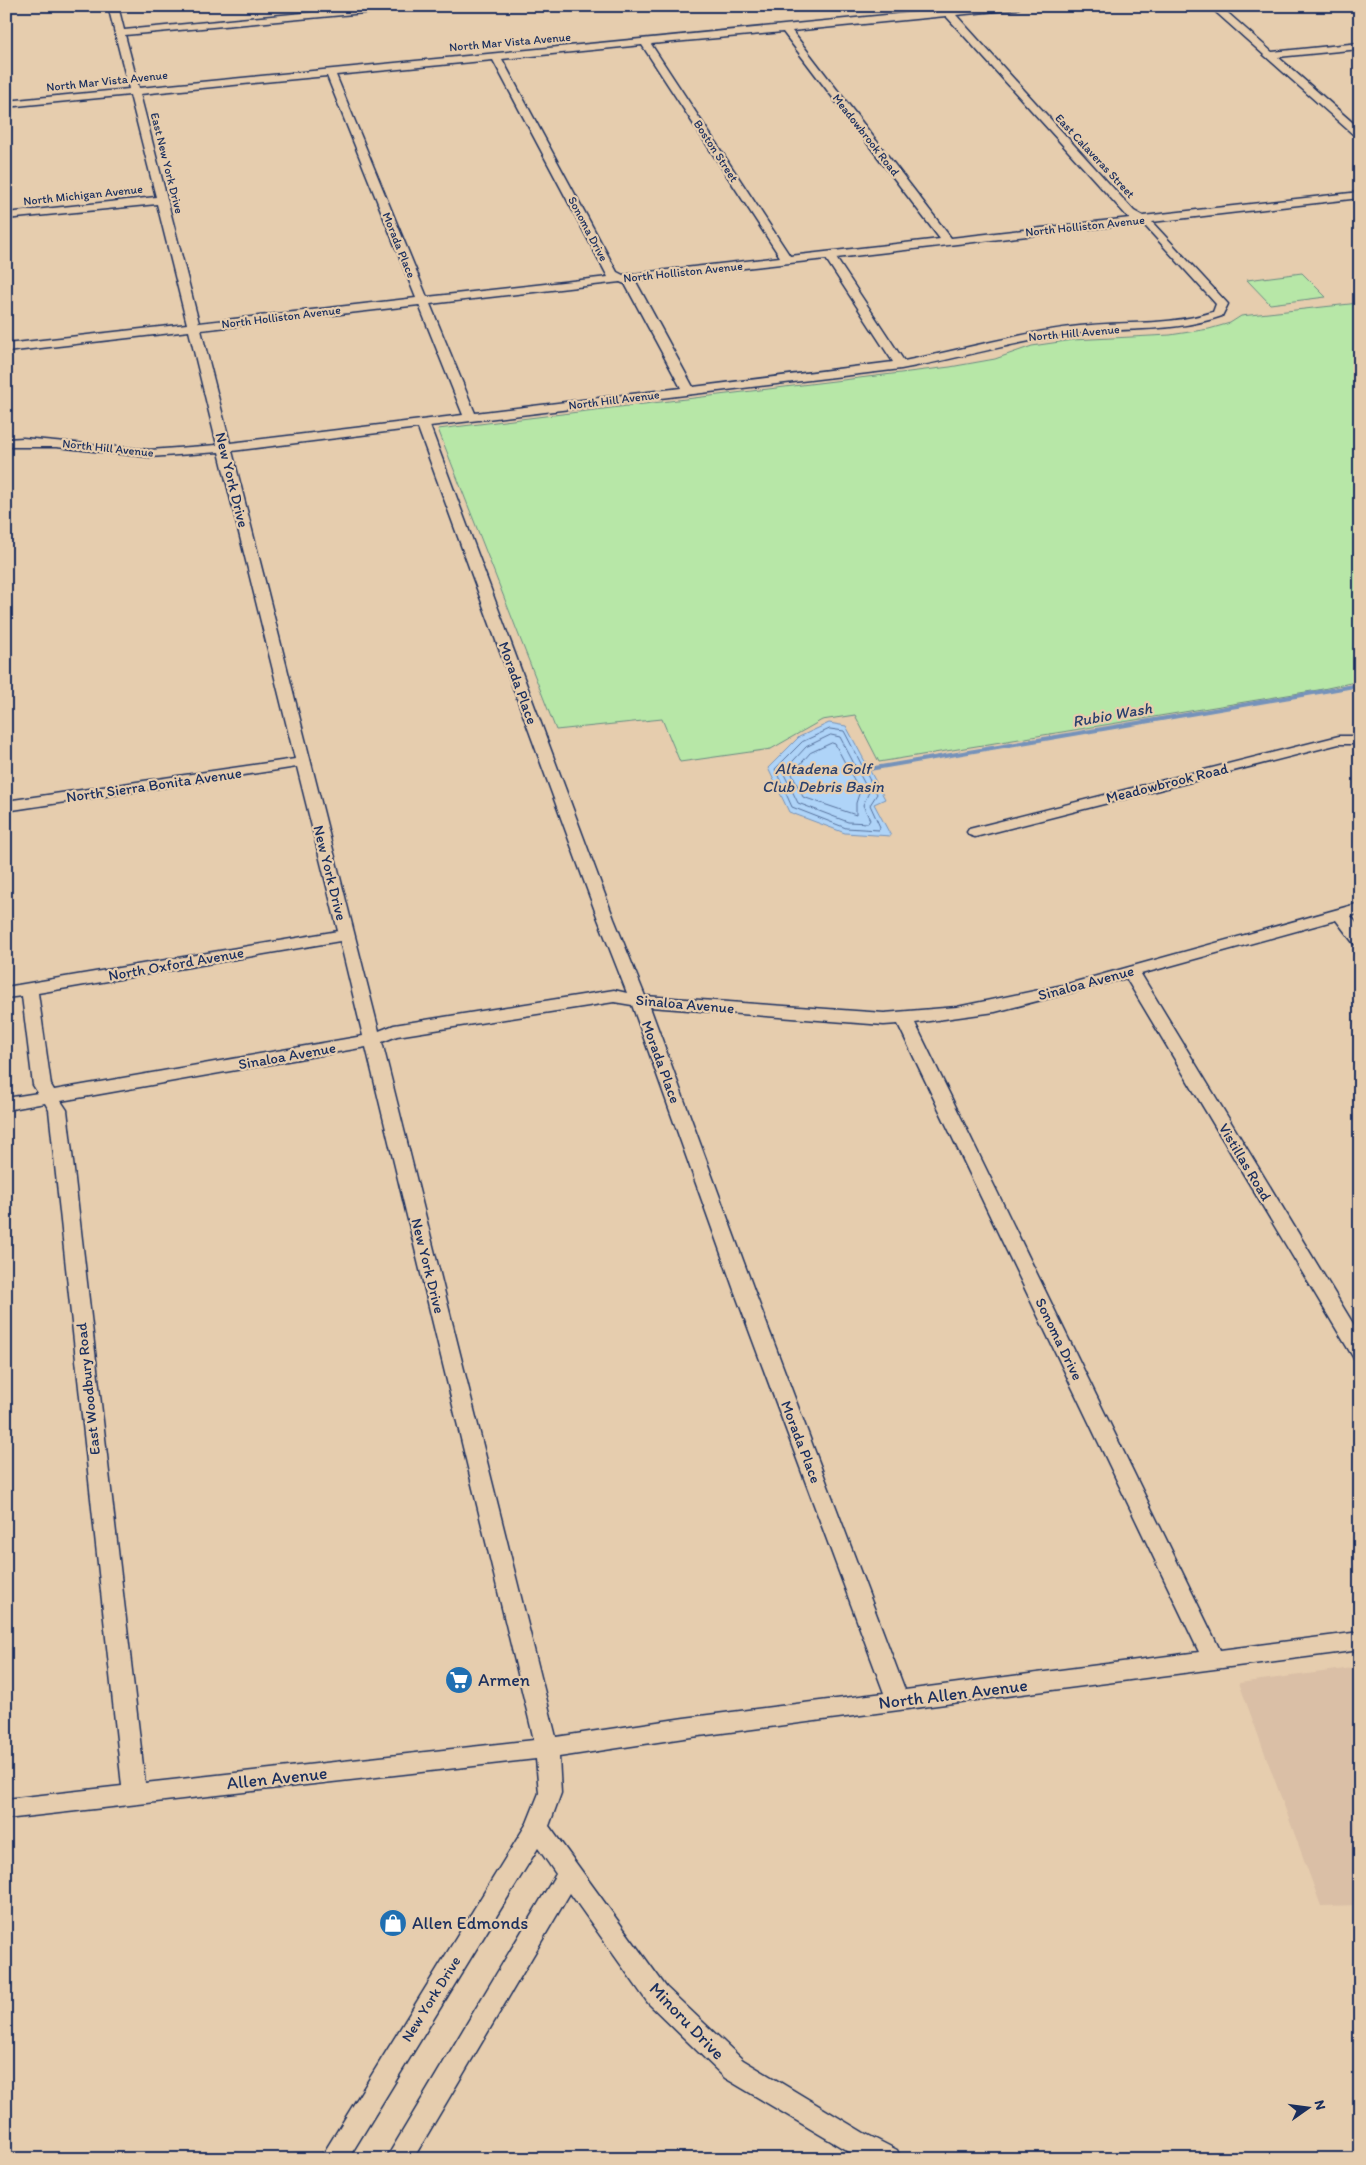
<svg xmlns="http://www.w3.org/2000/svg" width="1366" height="2165" font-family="Itim,sans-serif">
  <rect width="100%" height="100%" fill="#e6cdae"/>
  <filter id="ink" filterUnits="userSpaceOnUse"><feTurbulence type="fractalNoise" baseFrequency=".02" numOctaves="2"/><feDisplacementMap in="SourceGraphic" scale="10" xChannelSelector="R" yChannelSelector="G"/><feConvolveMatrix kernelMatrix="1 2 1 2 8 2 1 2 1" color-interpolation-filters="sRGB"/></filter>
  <g filter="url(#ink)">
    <path fill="#dabfa6" d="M 1360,1667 L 1360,1905 L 1321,1906 L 1239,1683 Z"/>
    <path fill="#b7e7a7" stroke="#698b82" d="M 1302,273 L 1326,297 L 1270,304 L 1247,280 Z
      M 1359,303 L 1360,681 L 1318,690 L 879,762 L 855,715 L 822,720 L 771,749 L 680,762 L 662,719 L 556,730 L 438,429 L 950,367 L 995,359 L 1032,346 L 1073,340 L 1170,335 L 1209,329 L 1230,323 L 1241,316 Z"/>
    <path fill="#afd4f8" stroke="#7492ba" d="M 829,723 L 846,726 L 885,799 L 874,804 L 891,836 L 845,833 L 789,812 L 768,768 L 799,737 Z"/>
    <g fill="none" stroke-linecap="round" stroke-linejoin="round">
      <path stroke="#56719c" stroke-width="1" d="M 830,729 L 844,731 L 877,794 L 870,805 L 880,827 L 879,830 L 846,828 L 792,807 L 775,769 L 802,742 Z
        M 831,735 L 840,737 L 869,792 L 863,805 L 870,820 L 868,823 L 848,822 L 798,803 L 783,772 L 806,747 Z
        M 832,743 L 835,744 L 860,791 L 856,803 L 856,815 L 803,797 L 792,774 L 810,753 Z"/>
      <path stroke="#7492ba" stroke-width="4" d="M 869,769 L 1360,685"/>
      <g stroke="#1b2f5e" stroke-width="3">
        <path id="minor" d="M 108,6 L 118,6 L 124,30 L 375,6 L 413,6 L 408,9 L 125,35 L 139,88 L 948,9 L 1022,6 L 1017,9 L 956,15 L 1134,211 L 1143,216 L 1360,192 L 1360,198 L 1152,222 L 1228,304 L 1222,316 C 1173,333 1130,327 1080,333 C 1019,340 961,358 901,369 L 430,426 L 614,919 L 645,996 L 884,1013 L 957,1007 L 1068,984 L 1360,903 L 1360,913 L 1351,916 L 1360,928 L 1360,945 L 1354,944 L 1336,920 L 1141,974 L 1360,1335 L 1360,1359 L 1353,1357 L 1126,978 L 995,1012 L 915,1023 L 1220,1650 L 1360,1632 L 1360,1650 L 684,1738 L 559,1757 L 561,1793 L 549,1826 L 666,1987 L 743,2060 L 864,2133 L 897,2150 L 901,2159 L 861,2159 L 725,2078 L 648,2003 L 570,1893 L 413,2159 L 386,2159 L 556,1874 L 538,1848 L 348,2159 L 320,2159 L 527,1823 L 539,1793 L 536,1759 L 6,1819 L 6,1799 L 122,1786 L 49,1110 L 45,1103 L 6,1110 L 6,1098 L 38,1093 L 33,1085 L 22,996 L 6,998 L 6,987 L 338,931 L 297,767 L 6,811 L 6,801 L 295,759 L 219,452 L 150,457 L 56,447 L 6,447 L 6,439 L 23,438 L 150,450 L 217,445 L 189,331 L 6,352 L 6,344 L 187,324 L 157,204 L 6,219 L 6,213 L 156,197 L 130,95 L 6,107 L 6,101 L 129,89 ZM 946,16 L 1126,215 L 1130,218 L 951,238 L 792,31 ZM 783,32 L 940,239 L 790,256 L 651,44 ZM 642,45 L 780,257 L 623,275 L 617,272 L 502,59 ZM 493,60 L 608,277 L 427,297 L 336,75 ZM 327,76 L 416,298 L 199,323 L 140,94 ZM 1139,223 L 1146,227 L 1216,304 L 1213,312 C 1170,326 1125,321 1080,326 C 1021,332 963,350 904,361 L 836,258 ZM 826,259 L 893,362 L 693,387 L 635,280 ZM 620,282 L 625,284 L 681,388 L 475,413 L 430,304 ZM 419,305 L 463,415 L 230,443 L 201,330 ZM 418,428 L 598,919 L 627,993 L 614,990 L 394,1025 L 379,1031 L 232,451 ZM 340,941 L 363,1036 L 54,1090 L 51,1085 L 38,993 ZM 614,1002 L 632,1005 L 734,1290 L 884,1693 L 684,1718 L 556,1737 L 382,1042 L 397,1036 ZM 650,1007 L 884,1025 L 898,1024 L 1199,1652 L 905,1690 L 754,1290 ZM 366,1047 L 534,1740 L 145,1783 L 67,1110 L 61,1101 Z
          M 1209,6 L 1220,6 L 1272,52 L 1360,43 L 1360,49 L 1278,57 L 1360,129 L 1360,138 L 1356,137 Z
          M 1339,736 L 1360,736 L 1360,744 L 1339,744 L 975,837 L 969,835 L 967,832 L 969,829 Z"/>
      </g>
      <use href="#minor" fill="#e6cdae" fill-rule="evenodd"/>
    </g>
  </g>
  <defs>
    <g id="supermarket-disc" transform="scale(1.4375)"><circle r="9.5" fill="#1f6fb2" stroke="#e6cdae"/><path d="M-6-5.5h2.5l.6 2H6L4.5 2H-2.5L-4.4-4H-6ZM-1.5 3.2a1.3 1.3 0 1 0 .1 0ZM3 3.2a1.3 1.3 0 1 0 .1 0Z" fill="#fff"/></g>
    <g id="shop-disc" transform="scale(1.4375)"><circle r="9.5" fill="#1f6fb2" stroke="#e6cdae"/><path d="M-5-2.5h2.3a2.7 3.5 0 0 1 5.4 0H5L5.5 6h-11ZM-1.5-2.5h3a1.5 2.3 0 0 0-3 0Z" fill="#fff"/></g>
  </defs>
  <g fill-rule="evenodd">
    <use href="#supermarket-disc" x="459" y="1680"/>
    <use href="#shop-disc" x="393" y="1923"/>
  </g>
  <g text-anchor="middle" stroke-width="4.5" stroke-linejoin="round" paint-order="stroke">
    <g font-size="12" fill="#1b2f5e" stroke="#e6cdae">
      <text transform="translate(510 42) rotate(-5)" y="4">North Mar Vista Avenue</text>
      <text transform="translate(107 81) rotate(-6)" y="4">North Mar Vista Avenue</text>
      <text transform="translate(866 135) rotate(52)" y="4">Meadowbrook Road</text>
      <text transform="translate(716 151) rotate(57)" y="4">Boston Street</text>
      <text transform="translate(1095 156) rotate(47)" y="4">East Calaveras Street</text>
      <text transform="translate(167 163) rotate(76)" y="4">East New York Drive</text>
      <text transform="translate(83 195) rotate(-6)" y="4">North Michigan Avenue</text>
      <text transform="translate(1085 226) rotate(-6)" y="4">North Holliston Avenue</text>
      <text transform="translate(588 229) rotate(62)" y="4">Sonoma Drive</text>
      <text transform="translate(399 245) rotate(68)" y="4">Morada Place</text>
      <text transform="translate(683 272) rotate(-6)" y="4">North Holliston Avenue</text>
      <text transform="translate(281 317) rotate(-7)" y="4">North Holliston Avenue</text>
      <text transform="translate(1074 333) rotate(-5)" y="4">North Hill Avenue</text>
      <text transform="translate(614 400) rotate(-7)" y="4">North Hill Avenue</text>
      <text transform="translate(108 448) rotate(6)" y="4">North Hill Avenue</text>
    </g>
    <g font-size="15" fill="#1b2f5e" stroke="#e6cdae">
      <text transform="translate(232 480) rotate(76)" y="5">New York Drive</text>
      <text transform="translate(518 683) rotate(70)" y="5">Morada Place</text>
      <text transform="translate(1167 783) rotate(-14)" y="5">Meadowbrook Road</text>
      <text transform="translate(154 785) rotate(-8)" y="5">North Sierra Bonita Avenue</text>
      <text transform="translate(330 873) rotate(76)" y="5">New York Drive</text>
      <text transform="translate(176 964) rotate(-10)" y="5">North Oxford Avenue</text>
      <text transform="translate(1086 983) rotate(-15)" y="5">Sinaloa Avenue</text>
      <text transform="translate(685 1004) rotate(5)" y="5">Sinaloa Avenue</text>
      <text transform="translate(287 1056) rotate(-10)" y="5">Sinaloa Avenue</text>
      <text transform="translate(661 1062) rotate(70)" y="5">Morada Place</text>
      <text transform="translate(1245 1162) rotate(59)" y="5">Vistillas Road</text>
      <text transform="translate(428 1266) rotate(76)" y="5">New York Drive</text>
      <text transform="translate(1059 1339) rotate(64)" y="5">Sonoma Drive</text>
      <text transform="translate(88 1389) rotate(-96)" y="5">East Woodbury Road</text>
      <text transform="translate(801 1442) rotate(69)" y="5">Morada Place</text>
      <text transform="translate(431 1999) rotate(-58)" y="5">New York Drive</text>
    </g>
    <g font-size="16" font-style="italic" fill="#2a406d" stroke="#e6cdae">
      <text transform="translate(1112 714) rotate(-10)" y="6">Rubio Wash</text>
      <text x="823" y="774">Altadena Golf<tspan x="823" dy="18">Club Debris Basin</tspan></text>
    </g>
    <g font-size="18" fill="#1b2f5e" stroke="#e6cdae" text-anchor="start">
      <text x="478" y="1686">Armen</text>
      <text x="412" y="1929">Allen Edmonds</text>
    </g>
    <g font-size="18" fill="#1b2f5e" stroke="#e6cdae">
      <text transform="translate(953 1694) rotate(-7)" y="6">North Allen Avenue</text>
      <text transform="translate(277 1778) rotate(-6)" y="6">Allen Avenue</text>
      <text transform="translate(687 2021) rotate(46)" y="6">Minoru Drive</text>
    </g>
  </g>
  <rect width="1366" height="2165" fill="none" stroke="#e6cdae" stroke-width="25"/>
  <rect x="12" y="12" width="1341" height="2140" fill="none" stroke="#1b2f5e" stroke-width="2" filter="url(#ink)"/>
  <g transform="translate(1308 2108) rotate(76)" stroke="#e6cdae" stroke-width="4" paint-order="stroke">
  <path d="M0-4L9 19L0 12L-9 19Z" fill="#1b2f5e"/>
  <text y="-8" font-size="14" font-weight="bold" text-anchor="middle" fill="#1b2f5e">N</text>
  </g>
</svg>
